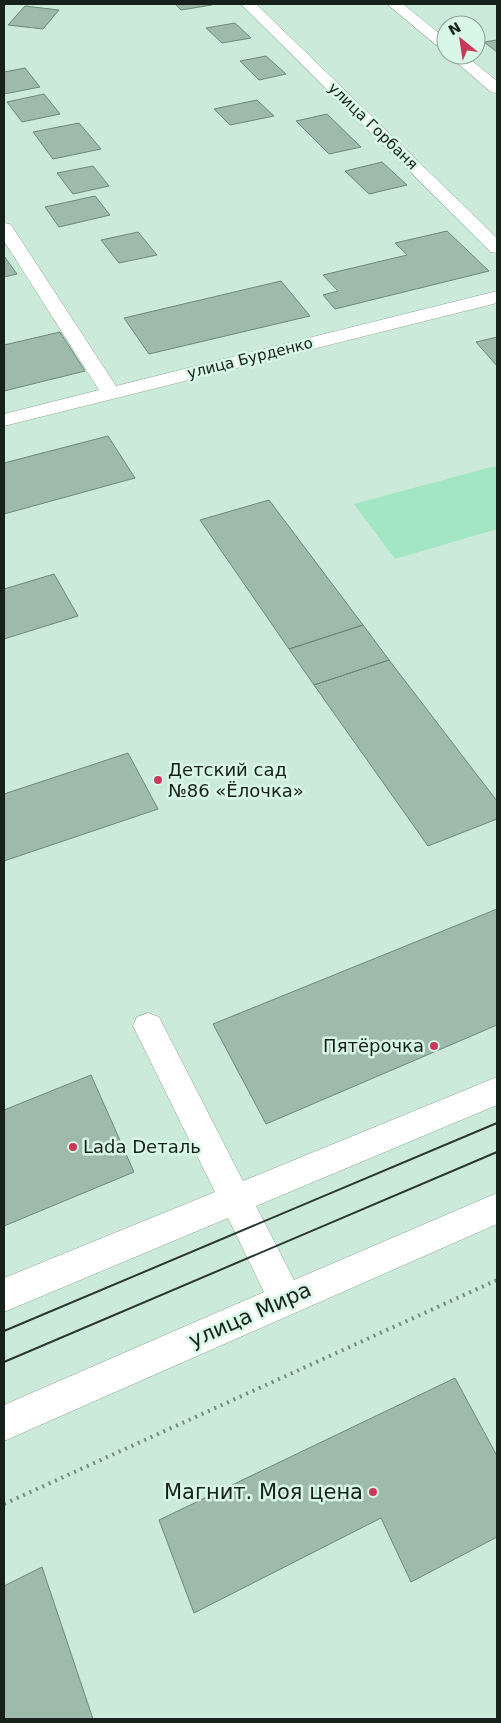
<svg xmlns="http://www.w3.org/2000/svg" width="501" height="1723" font-family="'DejaVu Sans',sans-serif">
  <rect width="100%" height="100%" fill="#cceada"/>
  <path fill="#a3e6c3" d="M 495,466 L 497,468 L 497,529 L 395,559 L 354,504 Z"/>
  <path fill="#9dbaaa" stroke="#6e897a" d="M 175,4 L 211,4 L 212,5 L 181,10 Z
    M 25,6 L 59,10 L 43,29 L 8,25 Z
    M 235,23 L 251,38 L 222,43 L 206,28 Z
    M 497,40 L 497,52 L 484,42 Z
    M 266,56 L 286,74 L 259,80 L 240,61 Z
    M 25,68 L 40,87 L 4,94 L 4,72 Z
    M 44,94 L 60,114 L 22,122 L 7,102 Z
    M 257,100 L 274,116 L 230,125 L 214,109 Z
    M 327,114 L 361,147 L 329,154 L 296,121 Z
    M 79,123 L 101,149 L 53,159 L 33,132 Z
    M 382,162 L 407,185 L 369,194 L 345,171 Z
    M 93,166 L 109,186 L 73,194 L 57,173 Z
    M 95,196 L 110,215 L 59,227 L 45,207 Z
    M 447,231 L 489,271 L 335,309 L 323,295 L 338,291 L 323,275 L 407,255 L 395,243 Z
    M 138,232 L 157,255 L 119,263 L 101,240 Z
    M 4,256 L 17,274 L 4,277 Z
    M 281,281 L 310,316 L 149,354 L 124,318 Z
    M 60,332 L 85,371 L 4,391 L 4,345 Z
    M 497,337 L 497,366 L 476,342 Z
    M 108,436 L 135,478 L 4,514 L 4,463 Z
    M 269,500 L 363,625 L 289,649 L 200,520 Z
    M 54,574 L 78,616 L 4,639 L 4,589 Z
    M 363,625 L 389,660 L 314,685 L 289,649 Z
    M 389,660 L 497,801 L 497,819 L 428,846 L 314,685 Z
    M 128,753 L 158,809 L 4,861 L 4,794 Z
    M 497,909 L 497,1025 L 266,1124 L 213,1024 Z
    M 91,1075 L 134,1172 L 4,1226 L 4,1110 Z
    M 455,1378 L 497,1456 L 497,1537 L 411,1582 L 381,1518 L 194,1613 L 159,1520 Z
    M 42,1567 L 93,1719 L 4,1719 L 4,1586 Z"/>
  <g fill="none" stroke-linecap="round" stroke-linejoin="round">
    <g stroke="#87a494" stroke-width="1">
      <path id="minor" d="M 241,4 L 256,4 L 497,238 L 497,253 L 491,252 Z
        M 387,4 L 403,4 L 446,39 L 446,50 L 441,49 Z
        M 448,55 L 465,55 L 497,81 L 497,94 L 491,92 Z
        M 4,223 L 10,224 L 13,228 L 116,386 L 497,291 L 497,303 L 4,426 L 4,414 L 99,390 L 4,241 Z
        M 148,1013 L 159,1017 L 243,1181 L 497,1077 L 497,1105 L 256,1206 L 294,1280 L 497,1193 L 497,1224 L 4,1441 L 4,1405 L 264,1292 L 228,1218 L 4,1312 L 4,1278 L 215,1192 L 133,1026 L 137,1017 Z"/>
    </g>
    <path stroke="#768b7f" stroke-width="4" stroke-dasharray="2 5" stroke-linecap="butt" d="M 4,1504 L 497,1280"/>
    <use href="#minor" fill="#fff" fill-rule="evenodd"/>
    <path stroke="#2b3831" stroke-width="2" d="M 4,1331 L 497,1123
      M 4,1362 L 497,1152"/>
  </g>
  <g fill="#c9395b" stroke="#d9f7e7" stroke-width="2">
    <circle cx="158" cy="780" r="5"/>
    <circle cx="434" cy="1046" r="5"/>
    <circle cx="73" cy="1147" r="5"/>
    <circle cx="373" cy="1492" r="5"/>
  </g>
  <g text-anchor="middle" stroke-width="5" stroke-linejoin="round" paint-order="stroke">
    <g font-size="15" fill="#16211b" stroke="#d9f7e7">
      <text transform="translate(373 126) rotate(44)" y="5">улица Горбаня</text>
      <text transform="translate(250 358) rotate(-14)" y="5">улица Бурденко</text>
    </g>
    <g font-size="18" fill="#16211b" stroke="#d9f7e7" text-anchor="start">
      <text x="168" y="776">Детский сад<tspan x="168" dy="21">№86 «Ёлочка»</tspan></text>
      <text x="424" y="1052" text-anchor="end">Пятёрочка</text>
      <text x="83" y="1153">Lada Dеталь</text>
    </g>
    <g font-size="21" fill="#16211b" stroke="#d9f7e7">
      <text transform="translate(250 1315) rotate(-24)" y="7">улица Мира</text>
    </g>
    <g font-size="21" fill="#16211b" stroke="#d9f7e7" text-anchor="end">
      <text x="363" y="1499">Магнит. Моя цена</text>
    </g>
  </g>
  <rect width="501" height="1723" fill="none" stroke="#16211b" stroke-width="10"/>
  <g transform="translate(461 40) rotate(330)"><circle r="24" fill="#d9f7e7" stroke="#8ba195"/>
  <path d="M0-4L9 19L0 12L-9 19Z" fill="#c9395b"/>
  <text y="-8" font-size="14" font-weight="bold" text-anchor="middle" fill="#16211b">N</text>
  </g>
</svg>
